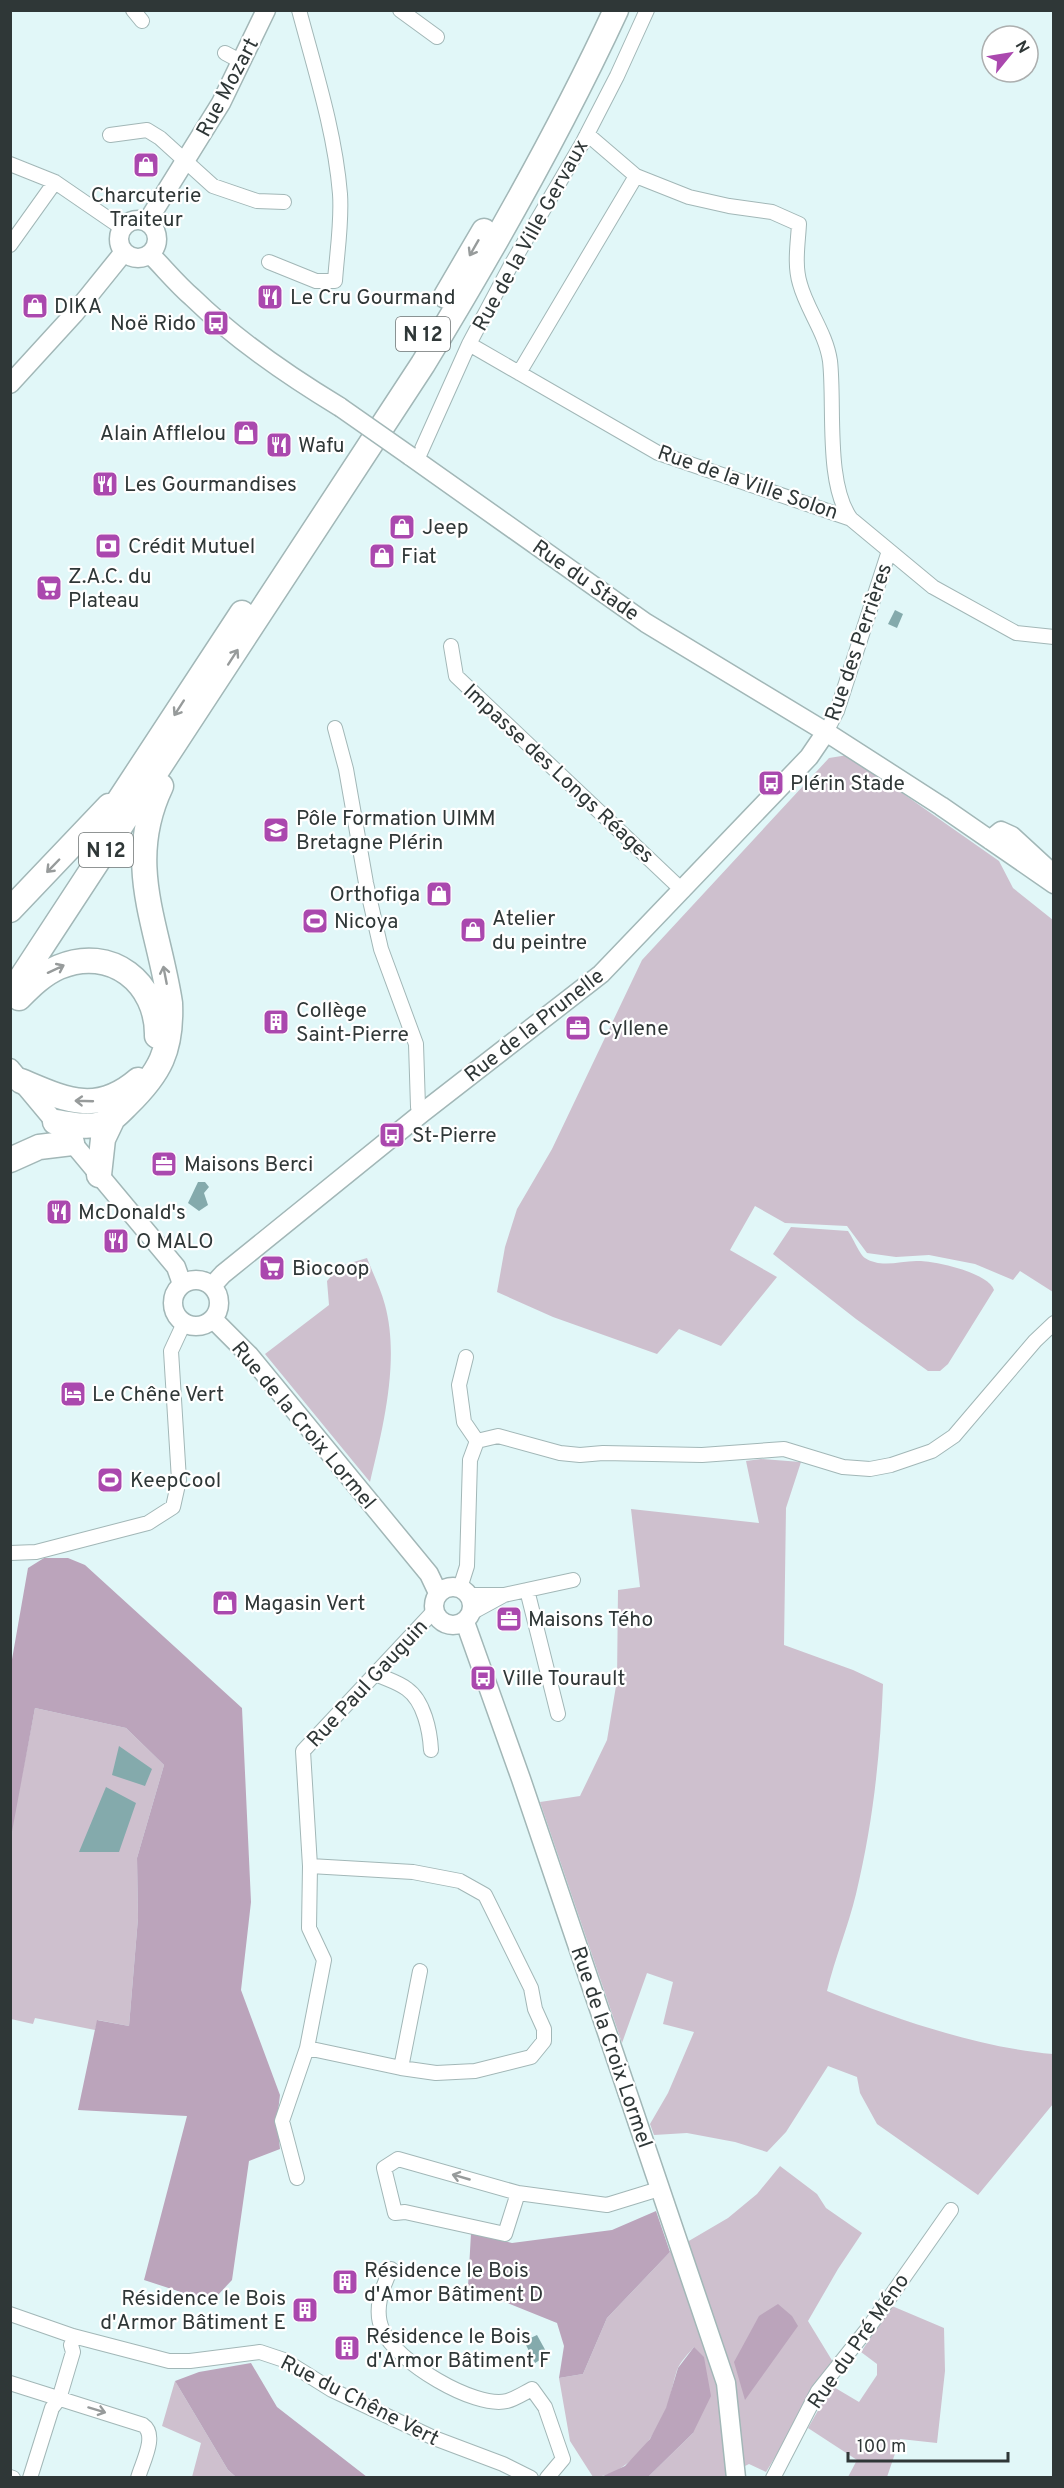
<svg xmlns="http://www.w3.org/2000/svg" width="1064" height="2488" font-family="Overpass,sans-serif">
  <rect width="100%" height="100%" fill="#e1f7f8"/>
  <path fill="#cec0ce" d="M 848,755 L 999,861 L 1013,888 L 1053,920 L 1053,1292 L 1020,1271 L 1013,1280 L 975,1264 L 929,1255 L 896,1257 L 867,1253 L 847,1226 L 785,1223 L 755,1206 L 730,1250 L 777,1277 L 721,1346 L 679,1329 L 657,1354 L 553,1317 L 497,1292 L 505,1247 L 517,1209 L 552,1149 L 642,960 L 829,758 Z
    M 791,1227 L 848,1231 C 853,1238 860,1255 865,1258 C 882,1269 902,1260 919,1261 C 936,1261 989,1273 994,1290 L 948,1364 L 940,1371 L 928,1371 L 856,1319 L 773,1254 Z
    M 367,1258 C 373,1274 381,1289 385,1305 C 400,1360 383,1428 370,1482 L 265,1354 L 329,1305 L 327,1281 L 340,1266 Z
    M 761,1459 L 801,1462 L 786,1508 L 784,1645 L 853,1670 L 883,1684 C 880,1757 873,1823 856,1894 C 848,1927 835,1958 827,1991 C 895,2019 980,2048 1053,2054 L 1053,2104 L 978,2195 L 877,2124 L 860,2093 L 857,2077 L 828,2066 L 786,2132 L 767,2152 L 735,2142 L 687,2133 L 654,2135 L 650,2124 L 668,2093 L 694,2032 L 663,2024 L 673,1982 L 647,1973 L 622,2043 L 540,1802 L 580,1796 L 607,1740 L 617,1680 L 618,1590 L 640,1587 L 631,1509 L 759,1523 L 746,1461 Z
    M 35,1708 L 126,1728 L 164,1765 L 137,1858 L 138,1918 L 129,2026 L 98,2020 L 95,2030 L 35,2018 L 33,2024 L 11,2019 L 10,1837 Z
    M 780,2166 L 817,2194 L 826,2208 L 862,2233 L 838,2269 L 808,2321 L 833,2362 L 766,2472 L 749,2464 L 723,2477 L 648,2477 L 693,2433 L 694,2347 C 688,2354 680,2362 677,2370 C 673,2382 671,2395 667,2407 C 656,2436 627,2477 593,2477 L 570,2441 L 559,2378 L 583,2374 L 607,2318 L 670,2252 L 728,2218 L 757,2194 Z
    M 892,2306 L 944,2328 L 945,2371 L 937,2443 L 900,2439 L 887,2477 L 848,2477 L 857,2460 L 808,2428 L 832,2386 L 859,2402 L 877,2375 L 877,2364 L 861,2352 Z
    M 175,2381 L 228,2470 L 236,2477 L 192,2477 L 201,2443 L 162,2426 Z"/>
  <path fill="#bba4bb" d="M 44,1558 L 68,1558 L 85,1565 L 242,1708 L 251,1902 L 241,1990 L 280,2095 L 277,2120 L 280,2149 L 249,2161 L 232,2280 L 217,2296 L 190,2295 L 144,2280 L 187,2116 L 78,2110 L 97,2020 L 129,2026 L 138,1918 L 137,1858 L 164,1765 L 126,1728 L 35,1708 L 11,1837 L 11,1665 L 28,1568 Z
    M 656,2211 L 670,2252 L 607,2318 L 583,2374 L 559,2378 L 564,2346 L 557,2323 L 468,2287 L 471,2233 L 512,2243 L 612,2230 Z
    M 778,2304 L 792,2316 L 798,2326 L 745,2400 L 734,2362 L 759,2316 Z
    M 694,2347 L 704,2357 L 711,2396 L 693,2433 L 648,2477 L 601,2477 L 625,2466 L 650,2439 L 666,2408 L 678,2368 Z
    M 251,2363 L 277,2407 L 367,2477 L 236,2477 L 228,2470 L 175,2381 L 199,2372 Z"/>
  <path fill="#84aaac" d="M 895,610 L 903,614 L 897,628 L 888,624 Z
    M 198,1182 L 205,1182 L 209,1187 L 204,1193 L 208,1205 L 199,1211 L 188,1203 Z
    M 119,1746 L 152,1769 L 145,1786 L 112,1775 Z
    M 106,1787 L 136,1803 L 119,1852 L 79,1852 Z
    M 537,2335 L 548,2355 L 535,2363 L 524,2341 Z"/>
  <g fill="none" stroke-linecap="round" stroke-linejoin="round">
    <g stroke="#a2b7b7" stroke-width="16">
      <path id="street" d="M 133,10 L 142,21
        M 400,10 L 437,37
        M 225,53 L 242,62
        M 587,134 L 636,176 L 689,197 L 729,206 L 772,212 L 799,224 C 798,243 794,265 800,284 C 807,310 826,333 830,361 C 835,404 825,484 851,519
        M 110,135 L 147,130 L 160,138 L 213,186 L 257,201 L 284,202
        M 10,164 L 55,182 L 122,228
        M 10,245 L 55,182
        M 269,262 L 316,281 L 335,281 C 337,252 342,222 340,194 C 335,132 315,70 299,10
        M 469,344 L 658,453 L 851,519 L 933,587 L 1016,633 L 1054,637
        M 519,373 L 636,176
        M 417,460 L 469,344 L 511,265 L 583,142 L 617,76 L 647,10
        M 451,646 L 456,676 L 683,891
        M 335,728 L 346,769 L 366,883 L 381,949 L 416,1044 L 418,1107 L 422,1113
        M 826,732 L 837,711 L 889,551
        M 466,1357 L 459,1385 L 464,1422 L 477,1441
        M 10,1553 L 36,1552 L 148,1523 L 173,1507 L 179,1480 L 171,1351 L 184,1323
        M 460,1588 L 467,1566 L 470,1460 L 477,1441 L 498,1436 L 560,1453 L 580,1455 L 603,1453 L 702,1455 L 784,1449 L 843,1467 L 870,1469 L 891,1465 L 932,1451 L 954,1436 L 1035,1341 L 1054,1323
        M 527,1590 L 558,1714
        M 469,1595 L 504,1595 L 471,1613
        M 504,1595 L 573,1580
        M 376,1674 C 386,1679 398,1682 407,1689 C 424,1701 430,1731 431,1750
        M 310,1866 L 413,1872 L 460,1881 L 485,1895 L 531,1988 L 535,2009 L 544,2029 L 544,2041 L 531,2057 L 475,2071 L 436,2073 L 401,2068
        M 307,2048 L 401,2068 L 420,1971
        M 297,2178 L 282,2121 L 307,2048 L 324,1960 L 309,1928 L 310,1866 L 303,1751 L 434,1611
        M 518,2193 L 505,2234 L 405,2212 L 395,2213 L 384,2168 L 398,2159 L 518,2193 L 607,2205 L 659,2189
        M 391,2269 C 382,2288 373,2311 383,2331 C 396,2361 474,2409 507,2401 C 515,2399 524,2393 532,2389 L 545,2407 L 563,2459 L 547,2478
        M 10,2314 L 73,2336 L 169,2361 L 190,2361 L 260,2352 L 284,2360 L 332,2390 L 434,2438 L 503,2464 L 531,2478
        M 10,2383 L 143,2425 C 158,2435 142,2463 138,2478
        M 10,2477 L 13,2478
        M 30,2478 L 52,2408 L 59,2399 L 73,2352 L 71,2345
        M 773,2478 L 818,2391 L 869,2327 L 951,2210"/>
    </g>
    <g stroke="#a2b7b7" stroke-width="21">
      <path id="secondary" d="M119 239a19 19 0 1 1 38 0a19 19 0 1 1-38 0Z
        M 147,222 L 221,103 L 266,10
        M 150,254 C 164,268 177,284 192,297 C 236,340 287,375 340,407
        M 10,384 L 74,314 L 124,252
        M 410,456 L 646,623 L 826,732 L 941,806 L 1054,884
        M 990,840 L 1001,831 L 1012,836 L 1050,871
        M 10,1068 L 176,1267 L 182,1284
        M173 1303a23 23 0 1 1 46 0a23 23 0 1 1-46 0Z
        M 212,1286 L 223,1274 L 422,1113 L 601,974 L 809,757 L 826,732
        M 213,1319 L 249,1355 L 429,1574 L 438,1593
        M434 1606a19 19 0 1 1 38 0a19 19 0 1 1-38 0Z
        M 465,1622 L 521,1779 L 726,2383 L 736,2478"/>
    </g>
    <g stroke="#a2b7b7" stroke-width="27">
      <path id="highway" d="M 446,296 L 484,231
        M 103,825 L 242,613
        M 10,910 L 109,806
        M 10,995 L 423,364 C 493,249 559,133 616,10
        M 19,998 C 31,986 43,974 59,967 C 111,945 158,983 157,1036
        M 21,1081 C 64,1099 96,1116 138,1080
        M 55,1122 C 70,1124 86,1128 101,1124 C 112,1121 119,1113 127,1105 C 160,1073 172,1050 170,1003 C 158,924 124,864 161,786
        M 10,1160 L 39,1147 L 72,1143
        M 99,1175 L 103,1139 L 113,1118"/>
    </g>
    <use href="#street" stroke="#fff" stroke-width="14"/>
    <use href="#secondary" stroke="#fff" stroke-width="18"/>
    <use href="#highway" stroke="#fff" stroke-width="24"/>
    <g stroke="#a2b7b7" stroke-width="21" stroke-linecap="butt">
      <path id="secondary-bridge" d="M 340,407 L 410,456"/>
    </g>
    <use href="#secondary-bridge" stroke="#fff" stroke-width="18"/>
  </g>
  <defs><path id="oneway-shaft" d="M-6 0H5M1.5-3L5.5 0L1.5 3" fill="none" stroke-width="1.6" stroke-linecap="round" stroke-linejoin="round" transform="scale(1.5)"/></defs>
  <g stroke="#979b9b">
    <use href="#oneway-shaft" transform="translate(474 248) rotate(120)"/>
    <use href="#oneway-shaft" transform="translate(233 657) rotate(-57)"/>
    <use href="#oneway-shaft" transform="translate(179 708) rotate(123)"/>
    <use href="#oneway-shaft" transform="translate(53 866) rotate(134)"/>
    <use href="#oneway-shaft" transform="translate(56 969) rotate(-25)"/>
    <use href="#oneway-shaft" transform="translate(165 975) rotate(-101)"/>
    <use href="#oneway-shaft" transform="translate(84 1101) rotate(-178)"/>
    <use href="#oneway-shaft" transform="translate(461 2177) rotate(-164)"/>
    <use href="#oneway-shaft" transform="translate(97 2410) rotate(17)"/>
  </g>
  <defs>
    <g id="shop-square" transform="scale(1.35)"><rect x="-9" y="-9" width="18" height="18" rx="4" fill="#aa48ae" stroke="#fff"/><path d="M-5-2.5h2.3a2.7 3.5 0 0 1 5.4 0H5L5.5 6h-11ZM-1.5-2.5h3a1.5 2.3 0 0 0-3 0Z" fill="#fff"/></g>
    <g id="restaurant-square" transform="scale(1.35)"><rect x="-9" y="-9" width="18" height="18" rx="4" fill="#aa48ae" stroke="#fff"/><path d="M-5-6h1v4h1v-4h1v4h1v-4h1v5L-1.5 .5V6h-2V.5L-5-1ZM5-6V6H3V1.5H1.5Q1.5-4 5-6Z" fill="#fff"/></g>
    <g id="bus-square" transform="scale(1.35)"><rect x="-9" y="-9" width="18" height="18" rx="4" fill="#aa48ae" stroke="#fff"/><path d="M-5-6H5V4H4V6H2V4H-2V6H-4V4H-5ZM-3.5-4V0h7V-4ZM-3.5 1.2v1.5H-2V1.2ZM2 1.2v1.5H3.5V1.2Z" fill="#fff"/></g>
    <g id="bank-square" transform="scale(1.35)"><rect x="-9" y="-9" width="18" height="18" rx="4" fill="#aa48ae" stroke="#fff"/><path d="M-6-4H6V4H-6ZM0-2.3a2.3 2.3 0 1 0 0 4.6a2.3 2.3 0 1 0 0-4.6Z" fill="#fff"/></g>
    <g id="supermarket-square" transform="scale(1.35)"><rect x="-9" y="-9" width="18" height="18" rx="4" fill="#aa48ae" stroke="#fff"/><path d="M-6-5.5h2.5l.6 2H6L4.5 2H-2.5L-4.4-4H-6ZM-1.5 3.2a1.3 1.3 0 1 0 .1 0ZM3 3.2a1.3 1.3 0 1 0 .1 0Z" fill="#fff"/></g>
    <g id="school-square" transform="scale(1.35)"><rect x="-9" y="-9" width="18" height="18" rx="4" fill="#aa48ae" stroke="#fff"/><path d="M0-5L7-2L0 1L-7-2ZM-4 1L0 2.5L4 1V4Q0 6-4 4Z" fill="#fff"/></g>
    <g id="stadium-square" transform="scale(1.35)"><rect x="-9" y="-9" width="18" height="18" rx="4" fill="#aa48ae" stroke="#fff"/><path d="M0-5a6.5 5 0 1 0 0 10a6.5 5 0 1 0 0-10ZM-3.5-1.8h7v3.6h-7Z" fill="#fff"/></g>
    <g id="building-square" transform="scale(1.35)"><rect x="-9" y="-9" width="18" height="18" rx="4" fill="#aa48ae" stroke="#fff"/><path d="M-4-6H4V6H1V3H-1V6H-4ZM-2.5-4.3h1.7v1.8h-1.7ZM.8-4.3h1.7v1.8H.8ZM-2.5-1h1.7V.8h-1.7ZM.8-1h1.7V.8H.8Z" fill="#fff"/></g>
    <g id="office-square" transform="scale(1.35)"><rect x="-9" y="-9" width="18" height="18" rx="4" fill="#aa48ae" stroke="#fff"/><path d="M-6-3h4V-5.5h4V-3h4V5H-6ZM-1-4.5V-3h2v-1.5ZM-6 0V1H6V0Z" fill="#fff"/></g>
    <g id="hotel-square" transform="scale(1.35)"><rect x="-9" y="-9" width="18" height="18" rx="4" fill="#aa48ae" stroke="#fff"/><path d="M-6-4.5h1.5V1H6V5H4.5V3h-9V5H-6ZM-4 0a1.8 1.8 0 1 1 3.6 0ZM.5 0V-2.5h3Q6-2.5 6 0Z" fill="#fff"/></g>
  </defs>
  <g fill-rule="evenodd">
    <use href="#shop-square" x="146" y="165"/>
    <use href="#restaurant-square" x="270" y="297"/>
    <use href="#shop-square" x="35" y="306"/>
    <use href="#bus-square" x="216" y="323"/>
    <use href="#shop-square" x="246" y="433"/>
    <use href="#restaurant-square" x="279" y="445"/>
    <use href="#restaurant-square" x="105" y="484"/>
    <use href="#shop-square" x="402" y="527"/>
    <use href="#bank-square" x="108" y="546"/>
    <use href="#shop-square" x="382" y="556"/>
    <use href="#supermarket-square" x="49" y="588"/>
    <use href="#bus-square" x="771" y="783"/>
    <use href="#school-square" x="276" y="830"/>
    <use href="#shop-square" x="439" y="894"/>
    <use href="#stadium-square" x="315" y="921"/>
    <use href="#shop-square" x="473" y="930"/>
    <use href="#building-square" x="276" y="1022"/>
    <use href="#office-square" x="578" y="1028"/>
    <use href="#bus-square" x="392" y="1135"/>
    <use href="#office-square" x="164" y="1164"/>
    <use href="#restaurant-square" x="59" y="1212"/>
    <use href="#restaurant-square" x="116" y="1241"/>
    <use href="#supermarket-square" x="272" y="1268"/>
    <use href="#hotel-square" x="73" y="1394"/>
    <use href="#stadium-square" x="110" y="1480"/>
    <use href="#shop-square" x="225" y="1603"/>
    <use href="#office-square" x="509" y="1619"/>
    <use href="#bus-square" x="483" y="1678"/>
    <use href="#building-square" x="345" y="2282"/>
    <use href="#building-square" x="305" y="2310"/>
    <use href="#building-square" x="347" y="2348"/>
  </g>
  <g text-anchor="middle" stroke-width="4.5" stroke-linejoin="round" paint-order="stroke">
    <g fill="#fff" stroke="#6d7373" stroke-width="1.5">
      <rect x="396" y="317" width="54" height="34" rx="4.5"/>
      <rect x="79" y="833" width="54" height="34" rx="4.5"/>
    </g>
    <g font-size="20" font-weight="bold" fill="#2f3737">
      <text x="423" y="341">N 12</text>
      <text x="106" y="857">N 12</text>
    </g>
    <g font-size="21" fill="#2f3737" stroke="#fff">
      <text transform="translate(227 87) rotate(-62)" y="7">Rue Mozart</text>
      <text transform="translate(530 235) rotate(-61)" y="7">Rue de la Ville Gervaux</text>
      <text transform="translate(748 482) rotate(19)" y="7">Rue de la Ville Solon</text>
      <text transform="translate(586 580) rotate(35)" y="7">Rue du Stade</text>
      <text transform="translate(858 642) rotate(-71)" y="7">Rue des Perrières</text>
      <text transform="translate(559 773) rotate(43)" y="7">Impasse des Longs Réages</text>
      <text transform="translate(534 1025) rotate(-38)" y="7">Rue de la Prunelle</text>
      <text transform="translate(304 1425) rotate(50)" y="7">Rue de la Croix Lormel</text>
      <text transform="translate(367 1683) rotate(-47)" y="7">Rue Paul Gauguin</text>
      <text transform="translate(612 2047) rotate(71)" y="7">Rue de la Croix Lormel</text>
      <text transform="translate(858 2341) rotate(-55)" y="7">Rue du Pré Méno</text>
      <text transform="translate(360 2400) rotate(27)" y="7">Rue du Chêne Vert</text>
    </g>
    <g font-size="21" fill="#2f3737" stroke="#fff" text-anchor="start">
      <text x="146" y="202" text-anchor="middle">Charcuterie<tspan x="146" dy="24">Traiteur</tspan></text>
      <text x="290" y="304">Le Cru Gourmand</text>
      <text x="54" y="313">DIKA</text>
      <text x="196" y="330" text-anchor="end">Noë Rido</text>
      <text x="226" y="440" text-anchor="end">Alain Afflelou</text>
      <text x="298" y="452">Wafu</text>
      <text x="124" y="491">Les Gourmandises</text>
      <text x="422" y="534">Jeep</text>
      <text x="128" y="553">Crédit Mutuel</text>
      <text x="401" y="563">Fiat</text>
      <text x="68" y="583">Z.A.C. du<tspan x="68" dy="24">Plateau</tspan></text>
      <text x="790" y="790">Plérin Stade</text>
      <text x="296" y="825">Pôle Formation UIMM<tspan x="296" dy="24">Bretagne Plérin</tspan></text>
      <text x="420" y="901" text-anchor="end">Orthofiga</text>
      <text x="492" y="925">Atelier<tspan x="492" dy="24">du peintre</tspan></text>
      <text x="334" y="928">Nicoya</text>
      <text x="296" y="1017">Collège<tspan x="296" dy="24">Saint-Pierre</tspan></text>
      <text x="598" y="1035">Cyllene</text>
      <text x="412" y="1142">St-Pierre</text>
      <text x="184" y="1171">Maisons Berci</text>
      <text x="78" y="1219">McDonald's</text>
      <text x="136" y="1248">O MALO</text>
      <text x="292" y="1275">Biocoop</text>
      <text x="92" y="1401">Le Chêne Vert</text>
      <text x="130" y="1487">KeepCool</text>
      <text x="244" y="1610">Magasin Vert</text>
      <text x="528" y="1626">Maisons Tého</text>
      <text x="502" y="1685">Ville Tourault</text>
      <text x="364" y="2277">Résidence le Bois<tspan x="364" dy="24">d'Amor Bâtiment D</tspan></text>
      <text x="286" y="2305" text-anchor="end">Résidence le Bois<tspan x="286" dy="24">d'Armor Bâtiment E</tspan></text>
      <text x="366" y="2343">Résidence le Bois<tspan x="366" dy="24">d'Armor Bâtiment F</tspan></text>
    </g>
  </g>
  <rect width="1064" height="2488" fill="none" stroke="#2f3737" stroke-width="24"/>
  <g transform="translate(1010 54) rotate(60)"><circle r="28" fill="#ffffff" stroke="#acafaf" stroke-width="1.5"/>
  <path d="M0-4.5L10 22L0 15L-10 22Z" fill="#aa48ae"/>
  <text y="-9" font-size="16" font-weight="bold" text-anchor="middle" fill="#2f3737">N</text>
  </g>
  <path d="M848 2452v9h160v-9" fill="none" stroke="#2f3737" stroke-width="3"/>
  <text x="857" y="2452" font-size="18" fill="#2f3737" stroke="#ffffff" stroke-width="4.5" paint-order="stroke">100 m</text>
</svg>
